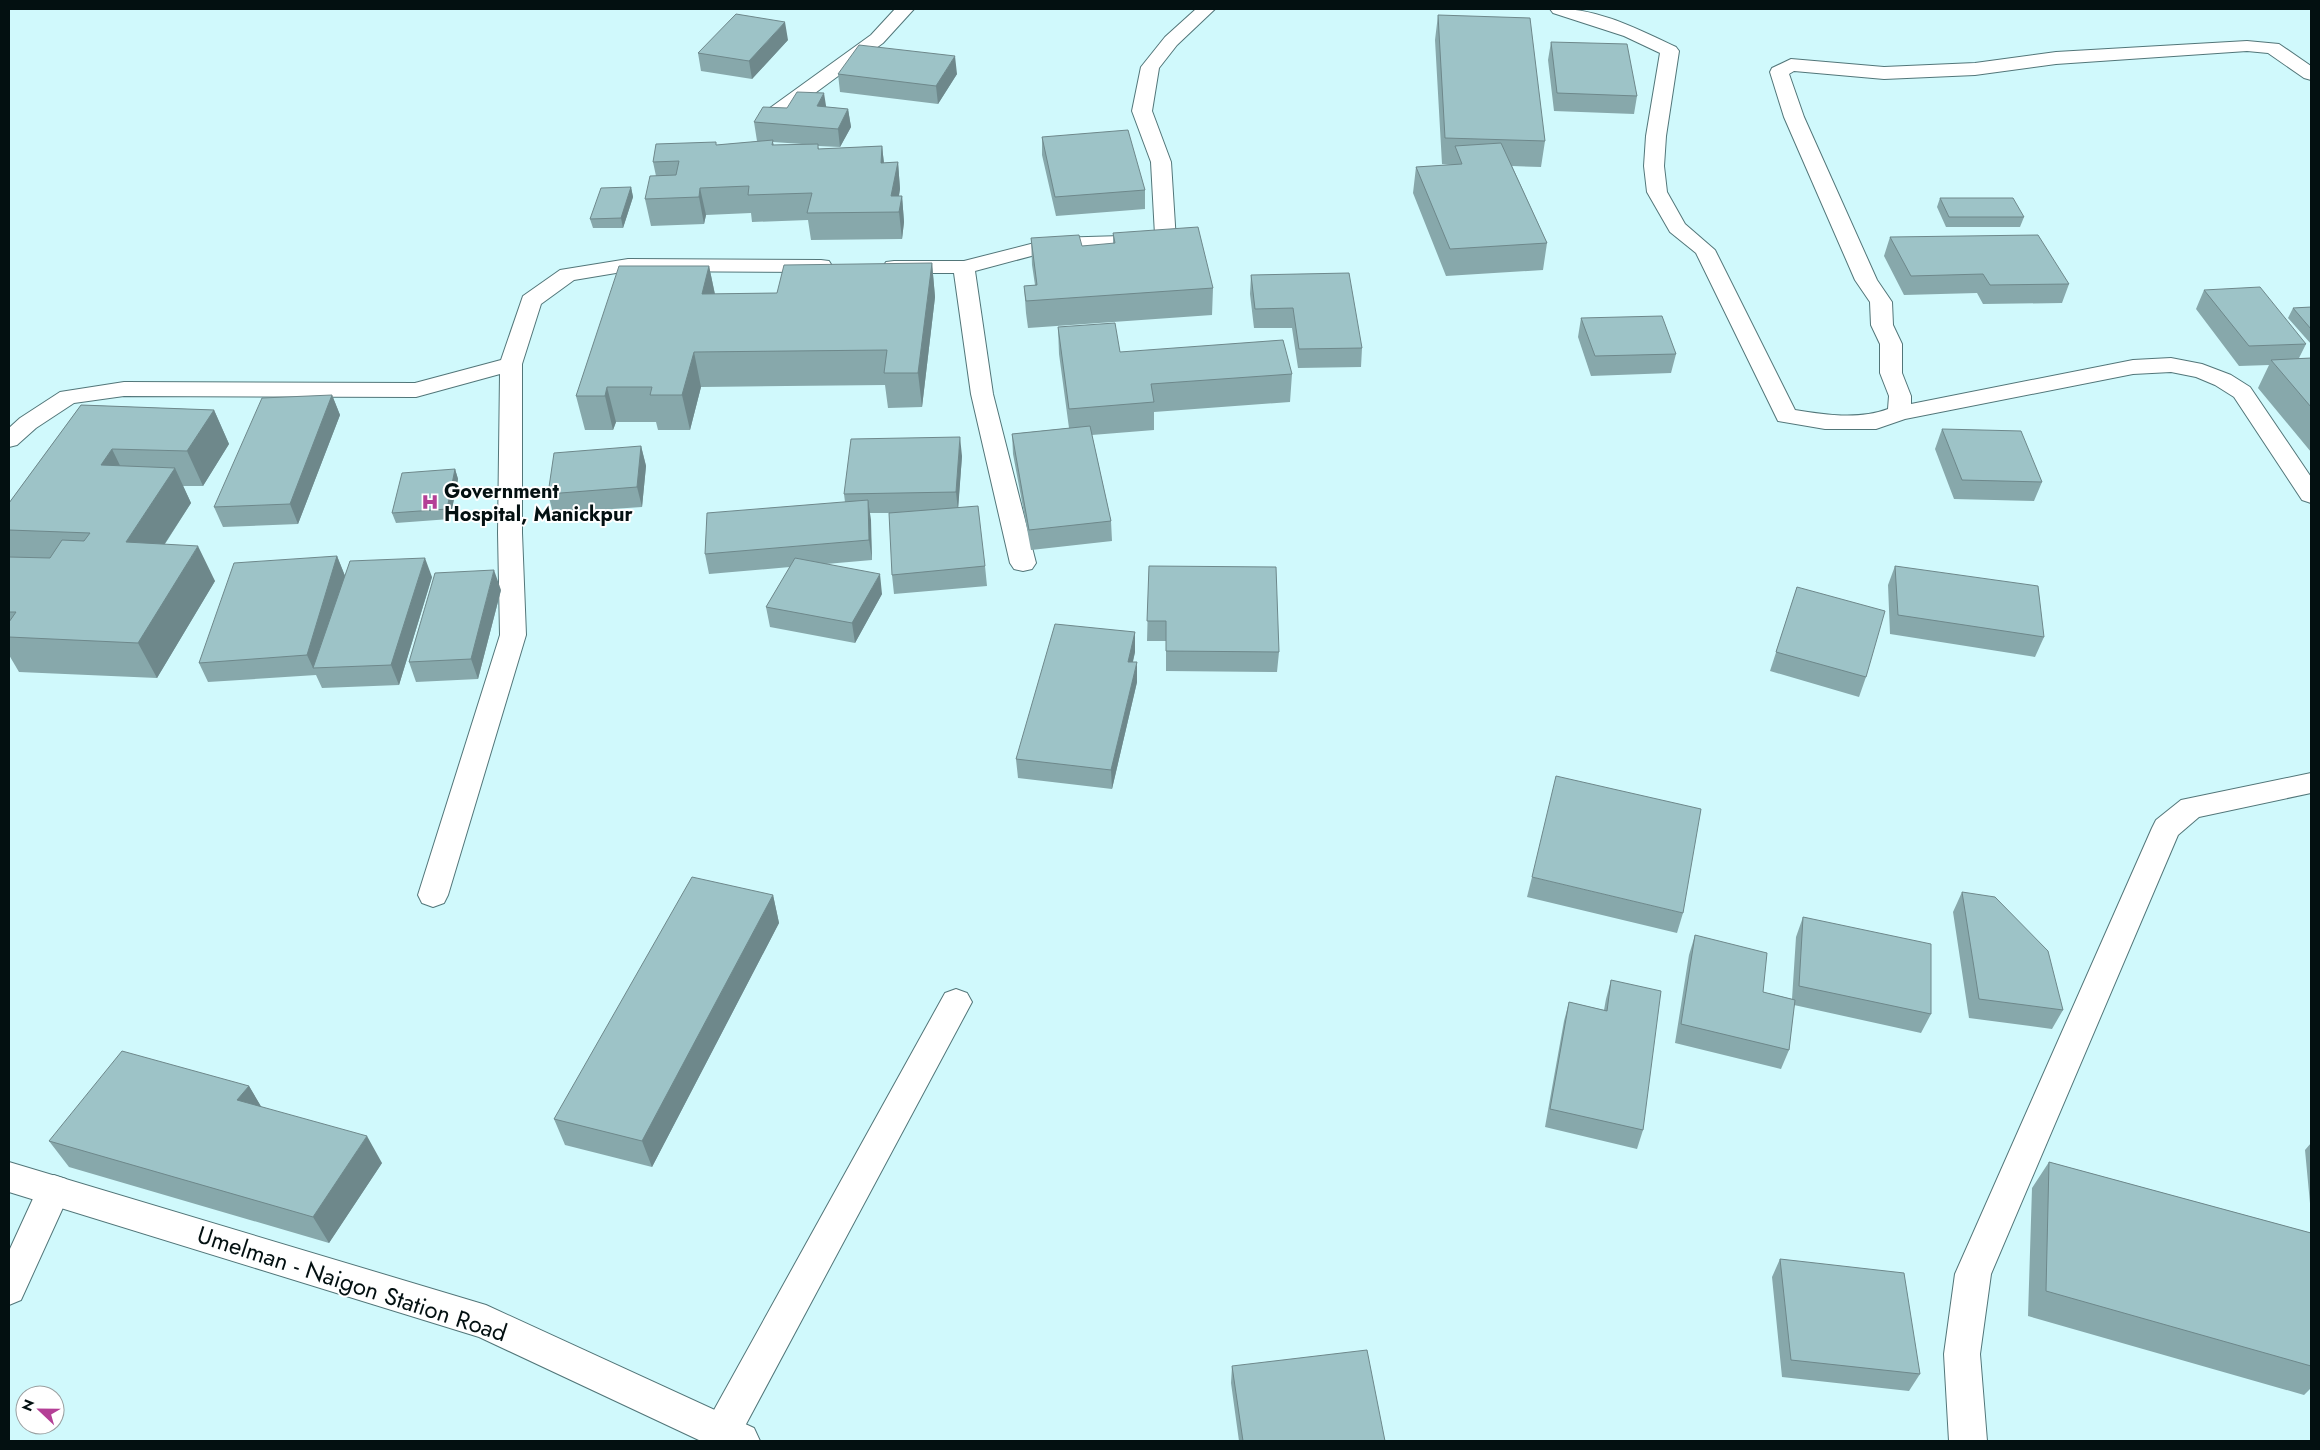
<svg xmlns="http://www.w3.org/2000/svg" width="2320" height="1450" font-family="Jost,sans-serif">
  <rect width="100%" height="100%" fill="#d0f9fc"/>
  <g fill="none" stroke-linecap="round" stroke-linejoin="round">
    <g stroke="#527679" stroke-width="2">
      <path id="minor" d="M 895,9 L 914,9 L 883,43 L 777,121 L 770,123 L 763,121 L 760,117 L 763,113 L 871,35 Z
        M 1196,9 L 1215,9 L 1177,45 L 1159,68 L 1152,111 L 1171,162 L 1176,241 L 1173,245 L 1054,250 L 975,271 L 993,394 L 1036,563 L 1032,569 L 1023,571 L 1014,569 L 1010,563 L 971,394 L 954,273 L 894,273 L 886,272 L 883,267 L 886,262 L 894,261 L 964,261 L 1054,238 L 1155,235 L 1151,162 L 1132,111 L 1141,67 L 1165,37 Z
        M 1550,9 C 1594,6 1638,29 1676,47 L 1679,51 L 1666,136 L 1664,166 L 1667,192 L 1685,224 L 1715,250 L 1795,410 C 1825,415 1859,420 1888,409 L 1889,396 L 1880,373 L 1880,344 L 1871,325 L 1870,302 L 1855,280 L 1784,117 L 1770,72 L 1772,68 L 1791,59 L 1884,67 L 1975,63 L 2056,52 L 2247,41 L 2279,44 L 2311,66 L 2311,80 L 2304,78 L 2268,53 L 2247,51 L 2056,64 L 1975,75 L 1884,79 L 1794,71 L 1789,74 L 1804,117 L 1877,280 L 1892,302 L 1893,325 L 1902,344 L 1902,373 L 1911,396 L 1911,404 L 2133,360 L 2171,358 L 2202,364 L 2231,375 L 2250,387 L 2311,477 L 2311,503 L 2302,500 L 2234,397 L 2215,385 L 2196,377 L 2171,372 L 2133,374 L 1905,419 L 1876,429 L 1825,429 L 1778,421 L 1696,253 L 1670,232 L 1647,192 L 1644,166 L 1646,136 L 1660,53 L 1624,36 L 1553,13 Z
        M 628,259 L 821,260 L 829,261 L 832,266 L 829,271 L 821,272 L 628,271 L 574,280 L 541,304 L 522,364 L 522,533 L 526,635 L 448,895 L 444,903 L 433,907 L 422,903 L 418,895 L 500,635 L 498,533 L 500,374 L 416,397 L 124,396 L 74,403 L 36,428 L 17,445 L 9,447 L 9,428 L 20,418 L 60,392 L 124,382 L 415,383 L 501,360 L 523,296 L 560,270 Z
        M 2311,773 L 2311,793 L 2199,817 L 2178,835 L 1991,1274 L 1980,1354 L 1987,1441 L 1949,1441 L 1944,1354 L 1955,1274 L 2152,828 L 2156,820 L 2181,800 Z
        M 956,989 L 967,993 L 972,1002 L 737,1441 L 707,1441 L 703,1432 L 709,1419 L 945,993 Z
        M 54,1175 L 66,1179 L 71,1190 L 21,1300 L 9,1305 L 9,1251 L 42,1179 Z"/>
    </g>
    <g stroke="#527679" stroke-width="2">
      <path id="tertiary" d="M 9,1162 L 486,1305 L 754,1428 L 760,1441 L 701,1441 L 479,1337 L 9,1192 Z"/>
    </g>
    <use href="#minor" fill="#fff" fill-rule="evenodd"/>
    <use href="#tertiary" fill="#fff" fill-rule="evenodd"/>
  </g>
  <path fill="#87a8ab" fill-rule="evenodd" d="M 1438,15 L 1545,141 L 1541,167 L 1512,166 L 1547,243 L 1543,270 L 1446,276 L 1413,193 L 1416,167 L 1452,165 L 1442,164 L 1435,40 Z
    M 788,40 L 752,79 L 701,71 L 698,53 Z
    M 1551,42 L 1637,96 L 1634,114 L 1554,111 L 1548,60 Z
    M 838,74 L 957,74 L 938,104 L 840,92 Z
    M 826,107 L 848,109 L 851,127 L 840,147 L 818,146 L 819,149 L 882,146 L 884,163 L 898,162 L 900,189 L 899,196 L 902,196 L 904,222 L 902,239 L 811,240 L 808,220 L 752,222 L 751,213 L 706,215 L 704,224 L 651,226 L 645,199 L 656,176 L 653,162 L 717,145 L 762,141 L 757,141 L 754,122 L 787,108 ZM 773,142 L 802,144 L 774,145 Z
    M 1042,137 L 1145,190 L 1145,209 L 1056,216 L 1042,155 Z
    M 631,187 L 633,197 L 623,228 L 593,228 L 590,219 Z
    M 1940,198 L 2024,217 L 2020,227 L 1946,227 L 1937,207 Z
    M 1113,233 L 1213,288 L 1212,315 L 1028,328 L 1026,313 L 1024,286 L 1035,285 L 1032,265 L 1031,238 L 1082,246 L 1113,244 Z
    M 1890,237 L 2069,284 L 2062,303 L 1983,304 L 1977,293 L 1904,295 L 1884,256 Z
    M 932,263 L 935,297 L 922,407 L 888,408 L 885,385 L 701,387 L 690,430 L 658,430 L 656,422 L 616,422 L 613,430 L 585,430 L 576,396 L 709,266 L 715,294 L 777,293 Z
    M 1251,275 L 1362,348 L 1361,367 L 1298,368 L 1292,328 L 1254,328 L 1250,294 Z
    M 2204,290 L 2306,344 L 2299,358 L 2311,358 L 2311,452 L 2258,388 L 2269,365 L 2239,366 L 2196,309 Z
    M 2311,307 L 2311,344 L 2288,318 L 2293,308 Z
    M 1581,318 L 1676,354 L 1671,373 L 1591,376 L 1578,337 Z
    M 1058,327 L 1120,352 L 1292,374 L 1290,402 L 1154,412 L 1154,430 L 1092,435 L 1111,521 L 1112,541 L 1031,550 L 1013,454 L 1012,434 L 1069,428 L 1059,354 Z
    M 332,395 L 340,415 L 298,524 L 223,527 L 214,507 Z
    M 81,405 L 214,410 L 229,444 L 203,486 L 183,486 L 191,503 L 165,544 L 215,581 L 157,678 L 19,672 L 9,655 L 9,503 Z
    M 1942,429 L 2042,482 L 2034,501 L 1954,499 L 1935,449 Z
    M 641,446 L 646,466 L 642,507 L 553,513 L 548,494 Z
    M 962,456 L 958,507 L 985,566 L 987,586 L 894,594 L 892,575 L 896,513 L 870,513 L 872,560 L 826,564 L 882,594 L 855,643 L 770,627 L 766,607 L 790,567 L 709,574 L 705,554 L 845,502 L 844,494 Z
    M 455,469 L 458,479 L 450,519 L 396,523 L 392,513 Z
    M 337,556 L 345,576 L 432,577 L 399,685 L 322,688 L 316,675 L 208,682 L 199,663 Z
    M 1149,566 L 1279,652 L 1277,672 L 1166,671 L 1166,641 L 1147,641 Z
    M 1895,566 L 2044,637 L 2035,657 L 1890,634 L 1888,585 Z
    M 1797,587 L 1866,677 L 1859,697 L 1770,671 Z
    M 501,590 L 478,679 L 416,682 L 409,662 Z
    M 1135,632 L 1135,652 L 1133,662 L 1137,682 L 1112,789 L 1018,778 L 1016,759 Z
    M 1532,877 L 1683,913 L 1677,933 L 1527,897 Z
    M 1962,892 L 2063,1010 L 2052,1029 L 1969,1018 L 1953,912 Z
    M 773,895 L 779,923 L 652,1167 L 565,1145 L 554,1119 Z
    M 1803,917 L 1931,1014 L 1921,1033 L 1794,1005 L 1789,1050 L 1781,1069 L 1675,1043 L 1689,955 L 1695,935 L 1763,992 L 1792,999 L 1796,937 Z
    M 1611,980 L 1643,1130 L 1637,1149 L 1545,1127 L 1564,1021 L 1569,1002 L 1604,1010 L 1606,999 Z
    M 249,1086 L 261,1107 L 382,1163 L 329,1243 L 69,1167 L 49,1141 Z
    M 2311,1143 L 2311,1214 L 2305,1150 Z
    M 2049,1162 L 2311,1233 L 2311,1388 L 2304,1395 L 2028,1316 L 2032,1188 Z
    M 1780,1259 L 1920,1374 L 1909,1391 L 1782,1377 L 1772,1277 Z
    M 1232,1366 L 1385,1441 L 1239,1441 L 1231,1383 Z"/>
  <path fill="#6e888b" d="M 785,22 L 788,40 L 752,79 L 749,61 Z
    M 955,56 L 957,74 L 938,104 L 936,86 Z
    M 824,93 L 827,112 L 817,106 Z
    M 848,109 L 851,127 L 840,147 L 838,129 Z
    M 882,146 L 885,173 L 881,163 Z
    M 898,162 L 900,189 L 896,212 L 891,196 Z
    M 631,187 L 633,197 L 623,228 L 621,218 Z
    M 700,188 L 706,215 L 704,224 L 699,197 Z
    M 902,196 L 904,222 L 902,239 L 899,212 Z
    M 932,263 L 935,297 L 922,407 L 918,373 Z
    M 709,266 L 716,300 L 702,294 Z
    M 694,352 L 701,387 L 690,430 L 682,395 Z
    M 607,387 L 616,422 L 613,430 L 605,396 Z
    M 332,395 L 340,415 L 298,524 L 290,504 Z
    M 214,410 L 229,444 L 203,486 L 187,451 Z
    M 960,437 L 962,456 L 958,511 L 956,492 Z
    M 641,446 L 646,466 L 642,507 L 637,487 Z
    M 112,449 L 129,484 L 101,465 Z
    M 175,468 L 191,503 L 143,577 L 126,542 Z
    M 455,469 L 458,479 L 450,519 L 447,509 Z
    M 868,500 L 871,520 L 872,560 L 869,540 Z
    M 198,546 L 215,581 L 157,678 L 138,643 Z
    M 337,556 L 345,576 L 313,668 L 307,655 Z
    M 425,558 L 432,577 L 399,685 L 391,665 Z
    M 494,570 L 501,590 L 478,679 L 471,659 Z
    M 880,574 L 882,594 L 855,643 L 852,623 Z
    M 1135,632 L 1135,652 L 1128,681 L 1128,662 Z
    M 1137,662 L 1137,682 L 1112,789 L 1111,770 Z
    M 773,895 L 779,923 L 652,1167 L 642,1141 Z
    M 249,1086 L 265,1113 L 237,1100 Z
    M 367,1136 L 382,1163 L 329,1243 L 313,1217 Z"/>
  <path fill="#9dc3c7" stroke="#6e888b" d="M 736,14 L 785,22 L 749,61 L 698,53 Z
    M 1438,15 L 1530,18 L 1545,141 L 1445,138 Z
    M 1551,42 L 1627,44 L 1637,96 L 1557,93 Z
    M 859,45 L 955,56 L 936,86 L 838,74 Z
    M 797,92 L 824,93 L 817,106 L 848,109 L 838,129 L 754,122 L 763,107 L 787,108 Z
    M 1128,130 L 1145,190 L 1055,197 L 1042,137 Z
    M 773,140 L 772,145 L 818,144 L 818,149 L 882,146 L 881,163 L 898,162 L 891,196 L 902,196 L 899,212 L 807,213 L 812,193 L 748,195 L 749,186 L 700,188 L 699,197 L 645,199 L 650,176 L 676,175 L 679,161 L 653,162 L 656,144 L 716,142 L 716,145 Z
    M 1501,143 L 1547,243 L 1450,249 L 1416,167 L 1462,164 L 1455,146 Z
    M 631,187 L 621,218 L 590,219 L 601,188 Z
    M 1940,198 L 2013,198 L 2024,217 L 1949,217 Z
    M 1198,227 L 1213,288 L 1026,301 L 1024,286 L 1037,285 L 1031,238 L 1079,235 L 1082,246 L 1115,243 L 1113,233 Z
    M 2038,235 L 2069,284 L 1990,285 L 1983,274 L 1911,276 L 1890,237 Z
    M 932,263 L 918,373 L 884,373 L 887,350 L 694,352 L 682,395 L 650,395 L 652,387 L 607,387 L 605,396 L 576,396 L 619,266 L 709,266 L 702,294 L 777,293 L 784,265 Z
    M 1349,273 L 1362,348 L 1299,349 L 1293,308 L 1255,309 L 1251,275 Z
    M 2260,287 L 2306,344 L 2249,346 L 2204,290 Z
    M 2311,307 L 2311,329 L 2293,308 Z
    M 1662,316 L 1676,354 L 1595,356 L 1581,318 Z
    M 1115,323 L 1120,352 L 1283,340 L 1292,374 L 1151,384 L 1154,402 L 1069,409 L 1058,327 Z
    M 2311,358 L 2311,407 L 2271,360 Z
    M 332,395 L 290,504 L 214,507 L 262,398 Z
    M 81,405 L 214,410 L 187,451 L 112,449 L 101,465 L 175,468 L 126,542 L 198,546 L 138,643 L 9,637 L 9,622 L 16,612 L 9,612 L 9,557 L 50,558 L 62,540 L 84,541 L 90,533 L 9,530 L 9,503 Z
    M 1090,426 L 1111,521 L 1029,530 L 1012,434 Z
    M 1942,429 L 2021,431 L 2042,482 L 1962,480 Z
    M 960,437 L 956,492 L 844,494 L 851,439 Z
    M 641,446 L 637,487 L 548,494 L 554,453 Z
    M 455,469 L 447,509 L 392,513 L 402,473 Z
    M 868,500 L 869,540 L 705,554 L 707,513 Z
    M 978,506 L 985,566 L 892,575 L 889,513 Z
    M 337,556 L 307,655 L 199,663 L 234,563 Z
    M 425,558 L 391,665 L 313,668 L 350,561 Z
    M 795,558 L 880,574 L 852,623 L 766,607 Z
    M 1149,566 L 1276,567 L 1279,652 L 1166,651 L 1166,621 L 1147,621 Z
    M 1895,566 L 2038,586 L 2044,637 L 1898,615 Z
    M 494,570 L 471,659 L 409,662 L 435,573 Z
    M 1797,587 L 1885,611 L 1866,677 L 1776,652 Z
    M 1055,624 L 1135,632 L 1128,662 L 1137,662 L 1111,770 L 1016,759 Z
    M 1556,776 L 1701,809 L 1683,913 L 1532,877 Z
    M 692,877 L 773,895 L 642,1141 L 554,1119 Z
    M 1962,892 L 1995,897 L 2048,951 L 2063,1010 L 1979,999 Z
    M 1803,917 L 1931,944 L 1931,1014 L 1799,986 Z
    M 1695,935 L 1767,953 L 1763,992 L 1795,1000 L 1789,1050 L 1681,1024 Z
    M 1611,980 L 1661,991 L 1643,1130 L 1550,1109 L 1569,1002 L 1607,1011 Z
    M 122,1051 L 249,1086 L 237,1100 L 367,1136 L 313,1217 L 49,1141 Z
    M 2049,1162 L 2311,1233 L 2311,1366 L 2046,1291 Z
    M 1780,1259 L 1904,1273 L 1920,1374 L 1791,1360 Z
    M 1367,1350 L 1385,1441 L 1243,1441 L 1232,1366 Z"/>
  <defs>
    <g id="hospital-bare" transform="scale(1.35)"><path d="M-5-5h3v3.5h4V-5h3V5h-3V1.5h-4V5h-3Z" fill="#b43f96" stroke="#fff" stroke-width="2.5" paint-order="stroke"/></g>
  </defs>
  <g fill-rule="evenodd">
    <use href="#hospital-bare" x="430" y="502"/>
  </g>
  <g text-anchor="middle" stroke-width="4" stroke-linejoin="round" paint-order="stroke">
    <g font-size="20" font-weight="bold" fill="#031011" stroke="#fff" text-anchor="start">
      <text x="444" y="498">Government<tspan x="444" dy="23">Hospital, Manickpur</tspan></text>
    </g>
    <g font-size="24" fill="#031011" stroke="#fff">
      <text transform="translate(352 1284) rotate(18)" y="8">Umelman - Naigon Station Road</text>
    </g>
  </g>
  <rect width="2320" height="1450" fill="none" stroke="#031011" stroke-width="20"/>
  <g transform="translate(40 1410) rotate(292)"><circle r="24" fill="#ffffff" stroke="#9a9fa0"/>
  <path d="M0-4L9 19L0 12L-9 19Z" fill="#b43f96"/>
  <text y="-8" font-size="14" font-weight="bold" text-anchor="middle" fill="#031011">N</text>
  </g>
</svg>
